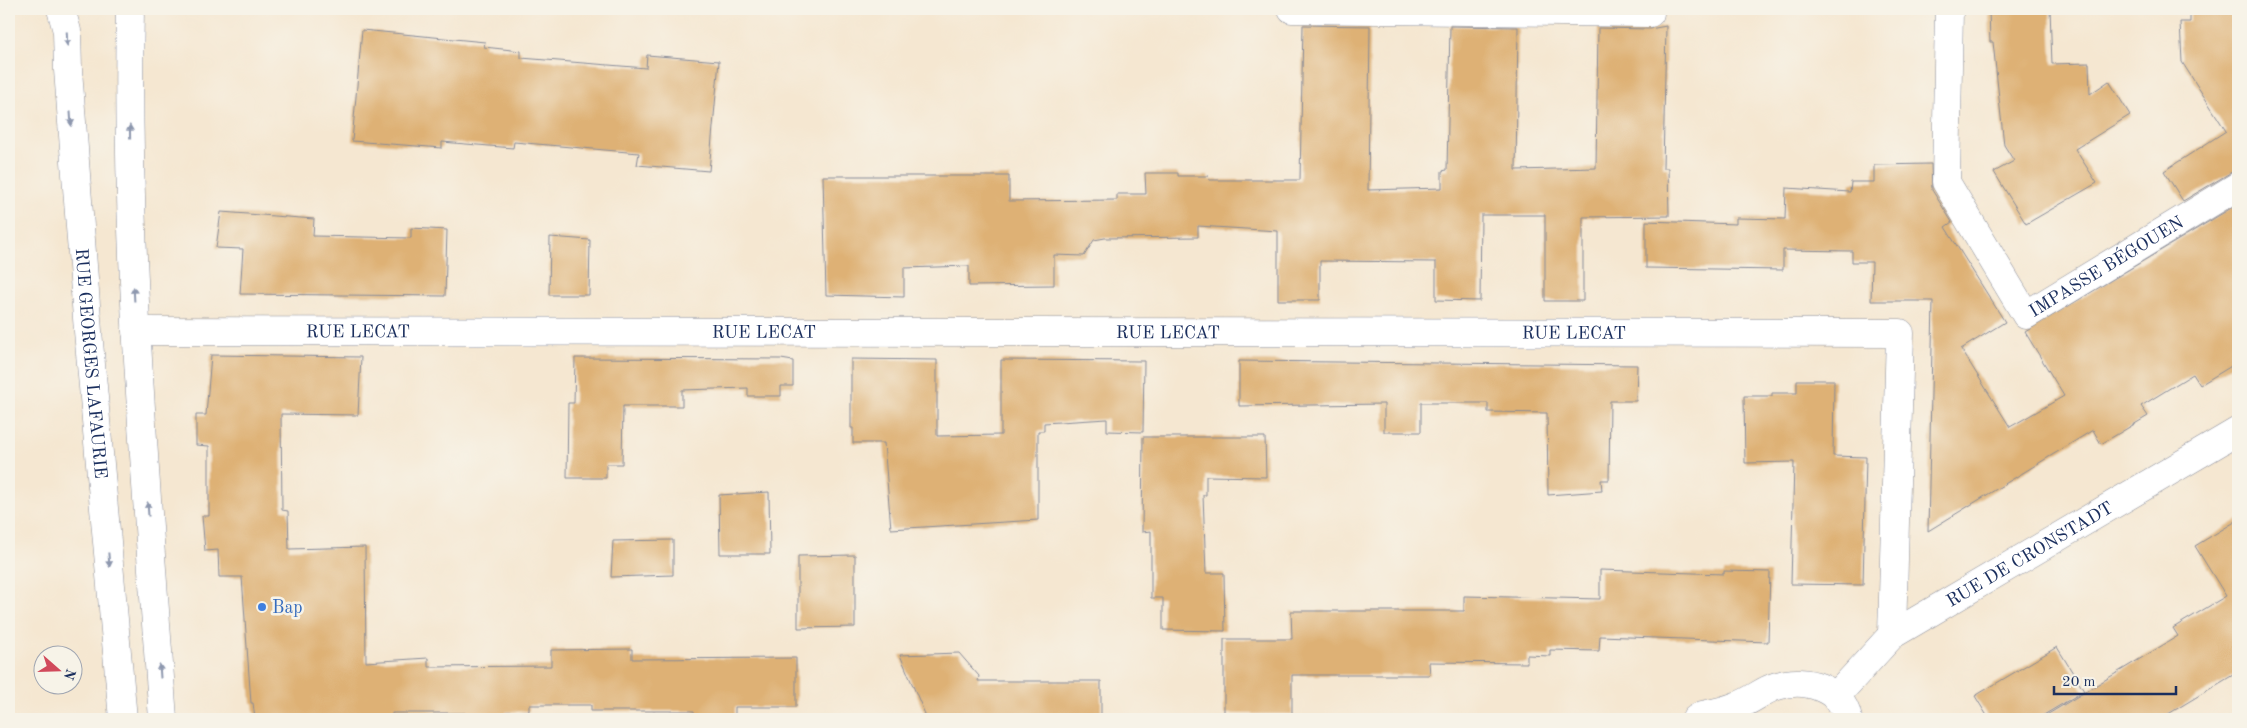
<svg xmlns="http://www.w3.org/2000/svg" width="2247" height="728" font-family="'Old Standard TT',serif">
  <rect width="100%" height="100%" fill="#f7f3e8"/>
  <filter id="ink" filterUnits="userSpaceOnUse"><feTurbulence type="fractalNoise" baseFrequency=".02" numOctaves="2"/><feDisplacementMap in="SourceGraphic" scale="10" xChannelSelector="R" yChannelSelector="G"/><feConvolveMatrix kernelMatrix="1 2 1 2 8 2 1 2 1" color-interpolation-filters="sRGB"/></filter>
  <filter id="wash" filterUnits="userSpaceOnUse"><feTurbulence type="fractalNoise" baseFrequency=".0096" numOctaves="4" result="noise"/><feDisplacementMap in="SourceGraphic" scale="20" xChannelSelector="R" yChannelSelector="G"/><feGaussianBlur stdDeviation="1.12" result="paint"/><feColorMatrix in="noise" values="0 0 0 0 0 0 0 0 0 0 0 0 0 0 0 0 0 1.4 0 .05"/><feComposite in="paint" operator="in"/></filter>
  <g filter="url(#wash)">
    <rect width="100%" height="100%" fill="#f5e7d1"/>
    <g id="blocks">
      <path fill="#deb174" d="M 1989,9 L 2050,9 L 2052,64 L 2089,63 L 2090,94 L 2109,81 L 2130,115 L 2075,149 L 2097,183 L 2026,224 L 1994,172 L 2014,161 L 2004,145 L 1993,42 L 1990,42 Z
        M 2190,9 L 2238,9 L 2238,170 L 2230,173 L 2183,201 L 2164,171 L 2226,131 L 2182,62 L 2180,22 L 2190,22 Z
        M 1303,25 L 1370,26 L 1368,190 L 1442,188 L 1442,171 L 1447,170 L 1450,26 L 1518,27 L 1516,170 L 1596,168 L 1598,28 L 1650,29 L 1666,26 L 1663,168 L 1668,168 L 1669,216 L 1583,217 L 1583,301 L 1545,301 L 1545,215 L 1481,215 L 1480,301 L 1436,300 L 1436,262 L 1320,261 L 1320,300 L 1278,300 L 1278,231 L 1198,226 L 1198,237 L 1105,238 L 1094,240 L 1084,256 L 1054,255 L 1054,285 L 969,286 L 969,266 L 904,268 L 904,297 L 826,295 L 823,176 L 1009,176 L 1009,201 L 1117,200 L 1117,194 L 1146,194 L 1145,173 L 1178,173 L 1178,176 L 1208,176 L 1209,180 L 1300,180 Z
        M 362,30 L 485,42 L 484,47 L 521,51 L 521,58 L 646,68 L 647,55 L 719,61 L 709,171 L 637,165 L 639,153 L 514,142 L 513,148 L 442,142 L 442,148 L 352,141 Z
        M 1931,164 L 1932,190 L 1952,222 L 1945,227 L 2005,322 L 1961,349 L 2010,427 L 2064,396 L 2025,332 L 2238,204 L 2238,362 L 2200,385 L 2193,374 L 2141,406 L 2148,416 L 2101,444 L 2093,430 L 1928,531 L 1933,301 L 1871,301 L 1872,262 L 1852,262 L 1852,251 L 1783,250 L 1783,270 L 1646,268 L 1646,221 L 1736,224 L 1736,218 L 1785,219 L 1786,188 L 1850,192 L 1851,182 L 1874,182 L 1874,165 Z
        M 221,212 L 314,219 L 313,236 L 411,238 L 411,228 L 447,230 L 445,296 L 240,294 L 243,249 L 216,248 Z
        M 550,237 L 590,240 L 589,295 L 549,295 Z
        M 211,355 L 361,357 L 358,415 L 281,414 L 282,510 L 288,511 L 289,549 L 365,547 L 366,662 L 428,658 L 428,667 L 551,666 L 551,650 L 632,649 L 632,659 L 796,658 L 796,707 L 735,707 L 735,719 L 694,719 L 694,711 L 591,711 L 591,705 L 529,705 L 529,711 L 506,712 L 506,719 L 465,719 L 465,713 L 392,713 L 392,719 L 255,719 L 253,703 L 251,703 L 242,577 L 219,577 L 218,550 L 205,551 L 202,516 L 209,516 L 209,446 L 196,445 L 196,415 L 206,415 Z
        M 575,358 L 781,359 L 793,361 L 793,386 L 781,386 L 781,396 L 748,396 L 748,388 L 682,390 L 682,406 L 623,406 L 622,464 L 606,464 L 606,478 L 567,478 L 568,403 L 574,403 Z
        M 851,359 L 937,360 L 937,436 L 1001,435 L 1001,360 L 1144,361 L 1143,432 L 1107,431 L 1107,419 L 1044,423 L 1044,431 L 1038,431 L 1038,520 L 891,529 L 884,443 L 853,443 L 853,428 L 851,428 Z
        M 1239,361 L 1637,365 L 1636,401 L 1610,401 L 1609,480 L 1601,480 L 1602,491 L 1548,495 L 1547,413 L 1488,412 L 1488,403 L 1421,403 L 1421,432 L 1384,432 L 1384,404 L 1239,406 Z
        M 1797,380 L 1834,380 L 1833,456 L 1866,457 L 1863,585 L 1791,584 L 1794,462 L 1745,463 L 1744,396 L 1772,396 L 1772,393 L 1797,393 Z
        M 1143,437 L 1265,437 L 1266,477 L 1206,476 L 1206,495 L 1203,495 L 1206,573 L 1224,573 L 1225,631 L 1163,630 L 1163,598 L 1151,598 L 1151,531 L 1142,532 Z
        M 769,492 L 770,554 L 720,554 L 719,495 Z
        M 2238,520 L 2238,672 L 2160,719 L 2040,719 L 2178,636 L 2173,628 L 2226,596 L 2195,546 Z
        M 673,540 L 673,575 L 611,577 L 613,541 Z
        M 855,555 L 855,627 L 798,628 L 798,556 Z
        M 1600,570 L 1724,574 L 1724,571 L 1770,572 L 1768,642 L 1600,636 L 1599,651 L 1550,650 L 1550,656 L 1527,655 L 1527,663 L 1429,662 L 1430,675 L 1292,675 L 1292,714 L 1224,714 L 1224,639 L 1292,639 L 1291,611 L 1464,611 L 1464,596 L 1600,599 Z
        M 2057,647 L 2084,691 L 2037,719 L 1989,719 L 1975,696 Z
        M 959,653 L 979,676 L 978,681 L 1101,681 L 1101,719 L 927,719 L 900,655 Z"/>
    </g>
  </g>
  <g filter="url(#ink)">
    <use href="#blocks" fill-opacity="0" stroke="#888b98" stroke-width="1"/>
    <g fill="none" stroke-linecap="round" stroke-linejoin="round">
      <g stroke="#888b98" stroke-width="29">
        <g id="street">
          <path d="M 1292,9 L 1650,13 L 1650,9"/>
          <path id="s1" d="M 1949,9 L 1946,182 L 2026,315 L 2238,186"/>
          <path id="s2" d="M 136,331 L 1900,333 L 1892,635"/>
        </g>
      </g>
      <g stroke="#888b98" stroke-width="29">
        <g id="secondary">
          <path id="s3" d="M 61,9 L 67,31 L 68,70 L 88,331 L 123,719"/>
          <path d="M 130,9 C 125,246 146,483 163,719"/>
          <path id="s4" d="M 1837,695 L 1892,635 L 2238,431"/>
          <path d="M 1696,719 L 1702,715 C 1715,713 1727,710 1739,705 C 1753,700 1763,690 1777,686 C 1805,677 1842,688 1848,719"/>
        </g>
      </g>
      <use href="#street" stroke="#fff" stroke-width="28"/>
      <use href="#secondary" stroke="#fff" stroke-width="28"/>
    </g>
    <defs><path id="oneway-solid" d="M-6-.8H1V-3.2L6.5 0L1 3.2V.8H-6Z" transform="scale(1.25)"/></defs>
    <g fill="#8d97ae">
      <use href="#oneway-solid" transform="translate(67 39) rotate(88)"/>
      <use href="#oneway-solid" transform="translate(71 119) rotate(86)"/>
      <use href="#oneway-solid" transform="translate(130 132) rotate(-91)"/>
      <use href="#oneway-solid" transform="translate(134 294) rotate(-93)"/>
      <use href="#oneway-solid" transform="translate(148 509) rotate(-94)"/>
      <use href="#oneway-solid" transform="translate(109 560) rotate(85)"/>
      <use href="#oneway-solid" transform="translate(160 671) rotate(-94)"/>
    </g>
  </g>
  <circle fill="#3f7fe0" stroke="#f7f3e8" stroke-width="2" cx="262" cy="607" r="5"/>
  <g text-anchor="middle" stroke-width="5" stroke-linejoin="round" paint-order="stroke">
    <g font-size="18" fill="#1b2f5e" stroke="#f7f3e8">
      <text dy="6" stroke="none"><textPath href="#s1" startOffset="422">IMPASSE BÉGOUEN</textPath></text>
      <text dy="6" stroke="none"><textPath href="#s2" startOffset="222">RUE LECAT</textPath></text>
      <text dy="6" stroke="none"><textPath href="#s2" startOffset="628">RUE LECAT</textPath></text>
      <text dy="6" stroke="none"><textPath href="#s2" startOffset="1032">RUE LECAT</textPath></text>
      <text dy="6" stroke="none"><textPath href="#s2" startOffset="1438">RUE LECAT</textPath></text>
      <text dy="6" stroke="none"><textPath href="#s3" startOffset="356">RUE GEORGES LAFAURIE</textPath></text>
      <text dy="6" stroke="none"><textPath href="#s4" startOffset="241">RUE DE CRONSTADT</textPath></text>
    </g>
    <g font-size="18" fill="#366cbe" stroke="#f7f3e8" text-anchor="start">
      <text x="272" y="613">Bap</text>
    </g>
  </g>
  <rect width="2247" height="728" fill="none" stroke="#f7f3e8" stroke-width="30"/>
  <g transform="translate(58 670) rotate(110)"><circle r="24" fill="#f7f3e8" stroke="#9fa5b1"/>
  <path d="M0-4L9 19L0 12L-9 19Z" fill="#d1495b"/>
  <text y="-8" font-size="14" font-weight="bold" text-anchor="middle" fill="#1b2f5e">N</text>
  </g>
  <path d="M2054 686v8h122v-8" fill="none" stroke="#1b2f5e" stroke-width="2.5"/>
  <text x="2062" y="686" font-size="15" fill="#1b2f5e" stroke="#f7f3e8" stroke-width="4" paint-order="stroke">20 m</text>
</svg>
